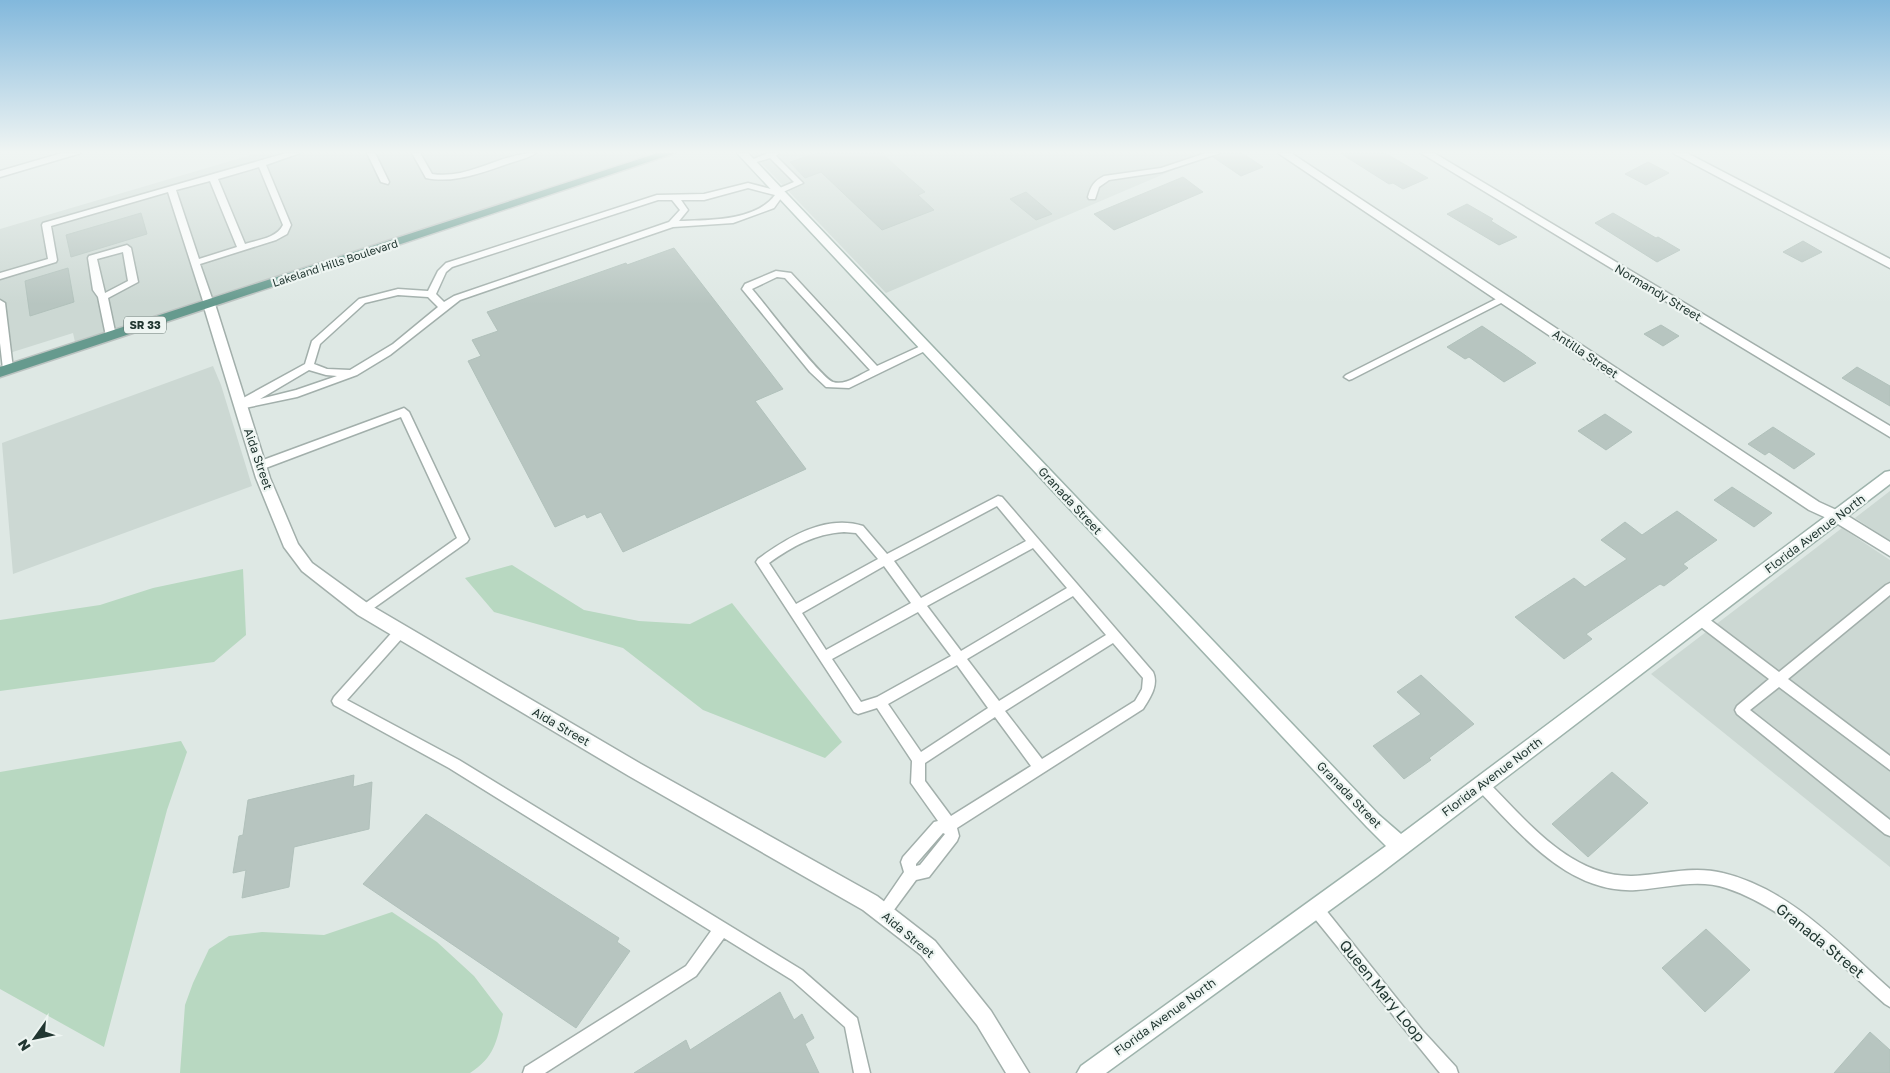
<svg xmlns="http://www.w3.org/2000/svg" width="1890" height="1073" font-family="'Golos Text',sans-serif">
  <rect width="100%" height="100%" fill="#dee8e4"/>
  <path fill="#ccd8d3" d="M 258,153 L 655,153 L 75,342 L 73,333 L 0,356 L 0,229 Z
    M 752,153 L 1213,153 L 886,293 Z
    M 213,366 L 221,385 L 252,486 L 13,574 L 2,443 Z
    M 1890,491 L 1890,541 L 1855,518 Z
    M 1842,528 L 1890,560 L 1890,867 L 1651,674 Z"/>
  <path fill="#b8d8c1" d="M 512,565 L 584,610 L 639,621 L 690,624 L 732,603 L 842,742 L 825,758 L 703,710 L 623,648 L 494,612 L 465,578 Z
    M 243,569 L 246,635 L 214,662 L 0,691 L 0,620 L 100,605 L 153,588 Z
    M 181,741 L 187,752 L 167,810 L 104,1047 L 0,989 L 0,772 Z
    M 392,912 L 437,942 L 474,976 L 503,1014 C 497,1040 495,1057 470,1073 L 180,1073 L 185,1005 L 193,983 L 209,949 L 229,936 L 262,932 L 324,935 Z"/>
  <path fill="#b7c5c0" stroke="#b1c1bb" d="M 817,153 L 881,153 L 925,192 L 918,195 L 934,210 L 882,230 L 821,172 L 805,178 L 790,162 Z
    M 1222,153 L 1242,153 L 1263,167 L 1241,176 L 1213,157 Z
    M 1340,153 L 1385,153 L 1428,178 L 1403,189 L 1393,183 L 1389,184 Z
    M 1648,162 L 1669,173 L 1646,185 L 1625,174 Z
    M 1183,177 L 1203,192 L 1114,230 L 1094,214 Z
    M 1026,192 L 1052,214 L 1036,220 L 1010,199 Z
    M 1467,204 L 1493,219 L 1491,221 L 1517,237 L 1499,245 L 1447,214 Z
    M 141,213 L 147,234 L 71,257 L 66,235 Z
    M 1613,213 L 1656,238 L 1658,237 L 1680,250 L 1657,262 L 1595,223 Z
    M 1803,241 L 1822,252 L 1802,262 L 1783,252 Z
    M 674,248 L 783,389 L 755,401 L 806,469 L 623,552 L 601,512 L 587,518 L 585,514 L 555,527 L 468,361 L 481,356 L 472,340 L 498,331 L 487,312 L 626,263 L 627,265 Z
    M 68,268 L 74,302 L 30,316 L 25,281 Z
    M 1661,325 L 1679,336 L 1663,346 L 1644,334 Z
    M 1482,326 L 1522,353 L 1536,363 L 1504,382 L 1469,357 L 1465,359 L 1447,347 Z
    M 1857,367 L 1890,386 L 1890,406 L 1842,378 Z
    M 1605,414 L 1632,432 L 1606,450 L 1578,431 Z
    M 1773,427 L 1815,454 L 1794,469 L 1769,452 L 1765,455 L 1748,444 Z
    M 1732,487 L 1772,513 L 1754,527 L 1714,500 Z
    M 1677,511 L 1717,540 L 1683,564 L 1688,568 L 1664,586 L 1660,584 L 1586,634 L 1592,639 L 1564,659 L 1515,617 L 1574,578 L 1585,587 L 1627,559 L 1601,540 L 1625,522 L 1642,535 Z
    M 1421,675 L 1474,724 L 1429,758 L 1431,760 L 1404,779 L 1373,746 L 1421,714 L 1397,692 Z
    M 1612,772 L 1648,803 L 1588,857 L 1552,824 Z
    M 354,775 L 353,787 L 372,782 L 369,829 L 294,847 L 289,887 L 242,898 L 246,870 L 233,873 L 239,836 L 243,835 L 248,800 Z
    M 426,814 L 619,938 L 617,942 L 630,951 L 576,1028 L 363,884 Z
    M 1706,929 L 1750,970 L 1705,1012 L 1662,968 Z
    M 780,992 L 794,1020 L 802,1014 L 814,1038 L 805,1044 L 819,1073 L 634,1073 L 686,1040 L 690,1050 Z
    M 1870,1032 L 1890,1050 L 1890,1073 L 1834,1073 Z"/>
  <g fill="none" stroke-linecap="round" stroke-linejoin="round">
    <g stroke="#a2afab" stroke-width="3">
      <path id="lane" d="M 286,153 L 300,153 L 266,165 L 291,225 L 287,234 L 276,240 L 200,264 L 214,304 L 212,306 L 209,307 L 204,304 L 168,192 L 51,226 L 57,260 L 56,262 L 0,279 L 0,273 L 48,259 L 42,225 L 43,223 ZM 259,167 L 283,225 C 277,238 257,240 245,244 L 218,179 ZM 210,181 L 237,247 L 199,259 L 176,190 Z
        M 367,153 L 375,153 L 389,182 L 388,184 L 381,182 Z
        M 412,153 L 420,153 L 432,174 C 469,180 500,153 536,153 C 529,158 519,160 510,163 C 484,172 454,184 426,178 Z
        M 768,153 L 779,153 L 776,156 L 803,183 L 783,192 L 784,194 L 774,208 L 733,223 L 673,227 L 460,300 L 390,355 L 357,375 L 297,397 L 240,409 L 235,405 L 236,402 L 305,364 L 312,341 L 359,299 L 398,289 L 428,291 L 438,271 L 446,263 L 657,195 L 704,194 L 748,183 L 775,190 L 794,182 L 770,158 L 750,164 L 746,162 ZM 748,188 L 775,195 C 756,221 709,220 679,221 L 688,210 L 681,200 L 704,200 ZM 658,200 L 672,200 L 680,210 L 669,222 L 454,296 L 444,302 L 436,294 L 446,272 L 452,267 ZM 398,295 L 428,297 L 438,307 L 393,344 L 350,370 L 327,369 L 314,364 L 320,344 L 365,303 ZM 309,370 L 326,375 L 337,376 L 296,390 L 260,399 Z
        M 1206,153 L 1220,153 L 1162,172 L 1109,180 L 1099,187 L 1095,199 L 1089,199 L 1088,197 C 1091,186 1094,181 1104,176 L 1161,168 Z
        M 127,245 L 131,248 L 138,282 L 108,298 L 116,336 L 111,339 L 106,336 L 98,297 L 93,290 L 88,258 L 89,256 ZM 123,252 L 128,281 L 105,293 L 97,259 Z
        M 776,271 L 791,273 L 877,366 L 923,345 L 926,344 L 931,347 L 929,349 L 849,388 L 826,387 L 810,372 L 742,289 L 745,284 ZM 777,277 L 785,278 L 870,370 C 859,375 845,386 833,382 C 820,377 765,304 752,289 Z
        M 1502,296 L 1507,299 L 1505,301 L 1352,379 L 1349,380 L 1344,377 L 1346,375 Z
        M 0,300 L 5,303 L 13,369 L 8,372 L 3,369 L 0,343 Z
        M 404,408 L 409,412 L 469,539 L 467,542 L 364,615 L 360,613 L 358,610 L 360,607 L 457,538 L 401,417 L 263,469 L 255,469 L 254,466 L 255,463 Z
        M 998,496 L 1002,497 L 1153,672 C 1159,685 1150,698 1143,709 L 957,828 L 959,836 L 957,841 L 929,877 L 916,880 L 888,918 L 883,920 L 878,918 L 876,913 L 904,872 L 901,862 L 903,857 L 934,822 L 938,821 L 911,783 L 912,761 L 877,708 L 858,714 L 854,712 L 756,562 L 758,559 C 787,538 825,514 863,526 L 887,554 ZM 997,506 L 1026,541 L 921,598 L 894,561 ZM 844,532 L 856,533 L 878,559 L 796,604 L 769,563 C 793,546 814,534 844,532 ZM 1033,548 L 1067,588 L 961,651 L 927,606 ZM 884,566 L 911,603 L 826,650 L 802,613 ZM 1073,596 L 1106,635 L 999,701 L 967,659 ZM 918,612 L 951,656 L 877,697 L 861,702 L 832,659 ZM 1113,643 L 1143,678 L 1142,689 L 1135,701 L 1042,759 L 1005,711 ZM 957,665 L 988,708 L 921,752 L 888,704 ZM 995,717 L 1031,766 L 951,816 L 925,781 L 925,763 ZM 943,833 L 945,834 L 920,865 L 916,866 L 916,864 Z
        M 1890,583 L 1890,595 L 1788,679 L 1890,756 L 1890,770 L 1779,687 L 1750,710 L 1890,820 L 1890,836 L 1885,834 L 1737,714 L 1735,710 L 1737,706 L 1769,679 L 1697,624 L 1695,620 L 1697,616 L 1701,615 L 1705,616 L 1779,672 L 1886,585 Z
        M 400,627 L 404,628 L 406,632 L 404,636 L 347,700 L 459,760 L 802,970 L 857,1018 L 870,1073 L 854,1073 L 845,1027 L 792,980 L 724,938 L 696,976 L 545,1073 L 523,1073 L 525,1067 L 686,966 L 711,931 L 449,768 L 334,705 L 332,701 L 334,697 L 396,628 Z
        M 1482,779 L 1487,781 C 1526,820 1570,877 1632,876 C 1662,875 1693,865 1723,873 C 1790,889 1840,945 1890,989 L 1890,1007 L 1885,1004 C 1836,961 1789,909 1726,888 C 1698,878 1665,888 1636,890 C 1568,894 1520,833 1477,789 L 1475,785 L 1477,781 Z
        M 1316,902 L 1321,904 L 1422,1030 L 1456,1067 L 1458,1073 L 1440,1073 L 1311,914 L 1309,909 L 1311,904 Z"/>
    </g>
    <g stroke="#a2afab" stroke-width="3">
      <path id="street" d="M 62,153 L 81,153 L 0,177 L 0,171 Z
        M 1278,153 L 1291,153 L 1819,502 L 1843,513 L 1890,542 L 1890,556 L 1833,521 L 1809,510 Z
        M 1421,153 L 1434,153 L 1890,426 L 1890,437 Z
        M 1673,153 L 1687,153 L 1890,259 L 1890,268 Z
        M 209,300 L 215,304 L 270,478 L 298,544 L 312,563 L 370,605 L 641,764 L 877,896 L 935,941 L 991,1011 L 1029,1073 L 1006,1073 L 977,1025 L 921,955 L 863,910 L 629,776 L 358,615 L 302,571 L 284,547 L 256,478 L 203,304 Z"/>
    </g>
    <g stroke="#9eb3ac" stroke-width="3">
      <path id="secondary" d="M 737,153 L 748,153 L 1379,815 L 1401,834 L 1885,472 L 1890,471 L 1890,484 L 1377,876 L 1106,1073 L 1077,1073 L 1081,1066 L 1386,846 L 1367,827 Z"/>
    </g>
    <g stroke="#bcc3c1" stroke-width="3">
      <path id="primary" d="M 658,153 L 675,153 L 0,377 L 0,367 Z"/>
    </g>
    <use href="#lane" fill="#fff" fill-rule="evenodd"/>
    <use href="#street" fill="#fff" fill-rule="evenodd"/>
    <use href="#secondary" fill="#fff" fill-rule="evenodd"/>
    <use href="#primary" fill="#669a8e" fill-rule="evenodd"/>
  </g>
  <linearGradient id="sky" x2="0" y2="1"><stop stop-color="#82b8dc"/><stop offset="0.5" stop-color="#f0f5f3"/><stop offset="1" stop-color="#f0f5f3" stop-opacity="0"/></linearGradient>
  <rect width="1890" height="304" fill="url(#sky)"/>
  <g text-anchor="middle" stroke-width="4.5" stroke-linejoin="round" paint-order="stroke">
    <g font-size="11" fill="#213631" stroke="#eef5f2">
      <text transform="translate(335 263) rotate(-18)" y="4">Lakeland Hills Boulevard</text>
    </g>
    <rect fill="#eef5f2" stroke="#5e6f6b" stroke-width="1" x="124" y="316.5" width="42" height="17" rx="4"/>
    <g font-size="11" font-weight="bold" fill="#213631">
      <text x="145" y="329">SR 33</text>
    </g>
    <g font-size="12" fill="#213631" stroke="#eef5f2">
      <text transform="translate(1658 293) rotate(31)" y="4">Normandy Street</text>
      <text transform="translate(1585 354) rotate(34)" y="4">Antilla Street</text>
      <text transform="translate(258 459) rotate(71)" y="4">Aida Street</text>
      <text transform="translate(1070 501) rotate(47)" y="4">Granada Street</text>
      <text transform="translate(1815 534) rotate(-37)" y="4">Florida Avenue North</text>
      <text transform="translate(561 727) rotate(30)" y="4">Aida Street</text>
      <text transform="translate(1492 777) rotate(-37)" y="4">Florida Avenue North</text>
      <text transform="translate(1349 795) rotate(46)" y="4">Granada Street</text>
      <text transform="translate(908 935) rotate(40)" y="4">Aida Street</text>
      <text transform="translate(1165 1017) rotate(-36)" y="4">Florida Avenue North</text>
    </g>
    <g font-size="15" fill="#213631" stroke="#eef5f2">
      <text transform="translate(1820 941) rotate(39)" y="5">Granada Street</text>
      <text transform="translate(1382 991) rotate(51)" y="5">Queen Mary Loop</text>
    </g>
  </g>
  <g transform="translate(35 1038) rotate(237)" stroke="#eef5f2" stroke-width="4" paint-order="stroke">
  <path d="M0-4L9 19L0 12L-9 19Z" fill="#213631"/>
  <text y="-8" font-size="14" font-weight="bold" text-anchor="middle" fill="#213631">N</text>
  </g>
</svg>
